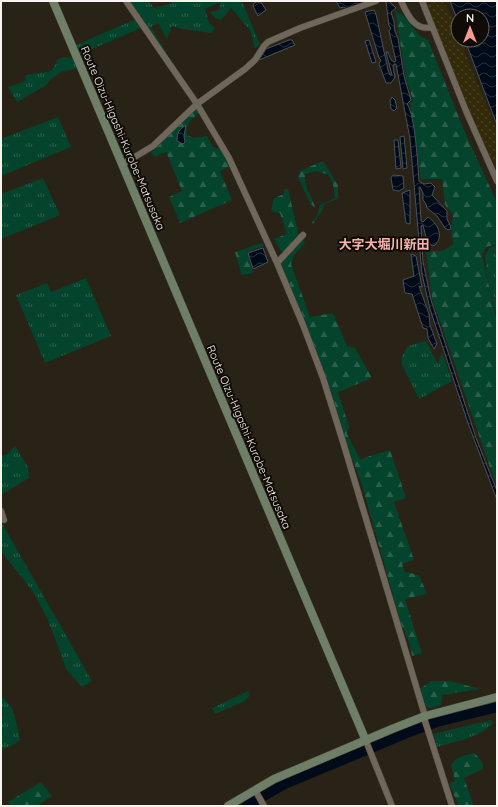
<svg xmlns="http://www.w3.org/2000/svg" width="498" height="807" font-family="Quicksand,'Noto Sans JP',sans-serif">
  <defs>
    <pattern id="grass-tufts" width="24" height="20" patternUnits="userSpaceOnUse"><rect width="24" height="20" fill="#04432c"/><path d="M3 7l-1-3M5 7V3M7 7l1-3M15 17l-1-3M17 17v-4M19 17l1-3" fill="none" stroke="#295f4b"/></pattern>
    <pattern id="forest-firs" width="22" height="20" patternUnits="userSpaceOnUse"><rect width="22" height="20" fill="#04432c"/><path d="M5 1l3.5 6h-7zM16 11l3.5 6h-7z" fill="#295f4b"/></pattern>
    <pattern id="sand-dots" width="8" height="8" patternUnits="userSpaceOnUse"><rect width="8" height="8" fill="#322a09"/><path d="M2 2h.1M6 6h.1" fill="none" stroke="#463f21" stroke-width="1.8" stroke-linecap="round"/></pattern>
    <pattern id="water-waves" width="16" height="10" patternUnits="userSpaceOnUse"><rect width="16" height="10" fill="#000b1a"/><path d="M0 5q4-4 8 0t8 0" fill="none" stroke="#262f3b"/></pattern>
  </defs>
  <rect width="100%" height="100%" fill="#292217"/>
  <path fill="url(#grass-tufts)" d="M 133,1 L 149,1 L 154,8 L 172,3 L 171,1 L 242,1 L 260,45 L 255,48 L 250,30 L 231,8 L 221,20 L 215,18 L 210,12 L 219,10 L 221,2 L 205,9 L 209,23 L 215,28 L 211,33 L 183,29 L 172,26 L 167,39 L 158,23 L 151,27 L 166,52 L 166,55 L 130,2 Z
    M 136,19 L 141,28 L 80,54 L 76,45 Z
    M 63,57 L 73,58 L 79,68 L 61,72 L 51,79 L 45,86 L 17,102 L 8,87 L 24,82 L 26,75 L 51,71 L 56,64 L 57,60 Z
    M 58,117 L 71,147 L 1,176 L 1,139 Z
    M 43,178 L 60,215 L 1,239 L 1,194 Z
    M 497,245 L 497,319 L 487,275 L 485,256 L 489,248 Z
    M 86,278 L 111,336 L 45,363 L 16,295 L 47,283 L 51,292 Z
    M 426,341 L 438,364 L 442,352 L 452,381 L 419,399 L 402,365 L 402,356 L 408,346 Z
    M 15,446 L 28,467 L 29,478 L 1,495 L 1,456 L 6,455 Z
    M 3,525 L 92,681 L 82,687 L 66,669 L 60,651 L 47,618 L 33,592 L 1,551 L 1,526 Z
    M 248,691 L 250,695 L 245,701 L 215,714 L 212,708 Z
    M 1,695 L 12,708 L 17,725 L 20,741 L 1,751 L 1,717 L 3,715 L 1,709 Z
    M 491,720 L 493,723 C 481,737 454,742 437,747 L 433,734 Z"/>
  <path fill="url(#forest-firs)" d="M 395,10 L 405,17 L 420,36 L 428,40 L 464,130 L 497,203 L 497,244 L 486,247 L 482,255 L 497,322 L 497,488 L 432,298 L 426,251 L 442,251 L 454,244 L 451,234 L 453,214 L 445,205 L 442,179 L 421,179 L 410,103 L 413,100 L 406,79 Z
    M 196,108 L 199,113 C 191,120 185,124 187,135 L 193,138 L 207,136 L 213,147 L 222,149 L 230,166 L 220,171 L 232,200 L 180,223 L 169,197 L 182,191 L 166,152 L 155,157 L 151,153 Z
    M 323,161 L 338,185 L 338,199 L 324,204 L 323,209 L 313,224 L 312,222 L 317,216 L 320,205 L 335,198 L 333,185 L 329,175 L 316,171 L 305,174 C 303,188 313,196 315,208 L 310,203 L 298,177 L 300,171 Z
    M 288,189 L 298,232 L 305,243 L 294,255 L 291,264 L 310,317 L 333,313 L 347,346 L 355,348 L 372,378 L 338,392 L 349,427 L 347,434 L 360,459 L 390,450 L 406,498 L 394,502 L 414,560 L 402,564 L 405,572 L 419,575 L 427,594 L 405,599 L 422,653 L 412,656 L 409,642 L 401,624 L 362,485 L 346,442 L 330,388 L 314,346 L 280,264 L 285,258 L 274,239 L 287,234 L 280,213 L 271,211 L 274,198 L 284,194 L 284,190 Z
    M 262,243 L 264,246 L 247,252 L 253,273 L 242,275 L 235,252 Z
    M 431,681 L 450,681 L 480,689 L 442,695 L 441,705 L 427,709 L 420,689 Z
    M 475,753 L 483,764 L 483,769 L 464,778 L 474,806 L 459,806 L 449,784 L 455,781 L 451,765 C 457,756 465,755 475,753 Z
    M 41,782 L 52,796 L 37,806 L 11,806 L 8,802 Z"/>
  <path fill="url(#sand-dots)" d="M 425,1 L 443,1 L 457,26 L 458,40 L 461,40 L 468,60 L 497,130 L 497,170 L 473,119 Z"/>
  <path fill="url(#water-waves)" stroke="#4a5159" d="M 336,1 L 371,1 L 348,9 L 343,7 L 340,8 Z
    M 386,1 L 389,1 L 396,8 L 391,12 L 394,22 L 395,32 L 398,38 L 404,76 L 411,100 L 407,104 C 415,114 418,166 419,181 L 424,184 L 431,183 L 435,187 L 432,195 L 447,211 L 447,219 L 450,225 L 451,229 L 448,230 L 445,228 L 437,216 L 427,208 L 426,204 L 423,200 L 423,193 L 420,187 L 419,187 L 421,221 L 423,222 L 428,217 C 438,224 444,236 435,245 L 432,246 L 426,237 L 423,225 L 421,226 L 423,262 L 431,300 L 476,438 L 497,491 L 497,500 L 468,423 L 430,309 L 422,274 L 410,139 L 396,64 L 394,64 L 393,67 L 395,77 L 391,83 L 386,83 L 379,64 L 381,60 L 379,58 L 365,12 L 374,10 L 376,14 L 388,70 L 390,75 L 392,75 L 386,52 L 388,52 L 391,60 L 394,62 L 396,61 L 389,31 L 391,28 L 389,26 Z
    M 450,1 L 497,1 L 497,125 L 465,40 L 482,40 L 482,16 L 458,16 L 458,21 Z
    M 257,2 L 261,2 L 266,10 L 258,16 L 253,6 L 254,3 Z
    M 289,40 L 292,40 L 295,45 L 259,60 L 266,49 Z
    M 369,40 L 376,62 L 372,63 L 365,41 Z
    M 392,97 L 395,100 L 397,108 L 394,111 L 391,109 L 390,101 Z
    M 186,125 L 184,136 L 185,142 L 183,144 L 177,141 C 177,132 179,130 186,125 Z
    M 404,136 L 407,168 L 403,169 L 400,137 Z
    M 394,140 L 398,140 L 401,168 L 396,169 Z
    M 393,175 L 403,176 L 404,188 L 399,191 L 393,190 L 391,178 Z
    M 410,190 L 410,224 L 406,223 L 402,193 Z
    M 263,248 L 268,262 L 253,269 L 248,253 Z
    M 411,254 L 416,256 L 422,287 L 419,286 L 429,314 L 430,325 L 437,344 L 434,349 L 428,338 L 427,329 L 423,328 L 412,294 L 405,293 L 403,280 L 414,276 Z"/>
  <g fill="none" stroke-linecap="round" stroke-linejoin="round">
    <path stroke="#000b1a" stroke-width="10" d="M 246,806 L 285,784 L 412,731 L 437,722 L 497,707"/>
    <g stroke="#453e36" stroke-width="7">
      <path id="street" d="M 126,1 L 197,104 L 229,158 L 277,263 L 303,325 L 323,378 L 343,442 L 425,716 L 425,721 L 452,806
        M 401,1 C 407,14 415,32 432,27
        M 422,1 L 466,111 L 497,181
        M 123,164 L 153,146 L 197,104 L 245,69 L 255,60 L 264,46 L 268,42 L 300,28 L 376,1
        M 277,263 L 303,235
        M 1,511 L 4,520
        M 366,741 L 392,806
        M 255,790 L 264,806"/>
    </g>
    <g stroke="#453e36" stroke-width="9">
      <path id="secondary" d="M 53,1 L 366,741
        M 228,806 L 274,779 L 392,729 L 425,716 L 497,697"/>
    </g>
    <use href="#street" stroke="#6f675a" stroke-width="6"/>
    <use href="#secondary" stroke="#6f7f67" stroke-width="8"/>
  </g>
  <g text-anchor="middle" stroke-width="4" stroke-linejoin="round" paint-order="stroke">
    <g font-size="11" fill="#f8f3ec" stroke="#0f0c07">
      <text transform="translate(123 138) rotate(67)" y="4">Route Oizu-Higashi-Kurobe-Matsusaka</text>
      <text transform="translate(249 437) rotate(67)" y="4">Route Oizu-Higashi-Kurobe-Matsusaka</text>
    </g>
    <g font-size="13" font-weight="bold" fill="#f8b4ab" stroke="#0f0c07">
      <text x="384" y="249">大字大堀川新田</text>
    </g>
  </g>
  <rect width="498" height="807" fill="none" stroke="#f8f3ec" stroke-width="4"/>
  <g transform="translate(470 28)"><circle r="19" fill="#0f0c07" stroke="#6c6863"/>
  <path d="M0-3L7 15L0 10L-7 15Z" fill="#f59c91"/>
  <text y="-6" font-size="11" font-weight="bold" text-anchor="middle" fill="#f8f3ec">N</text>
  </g>
</svg>
